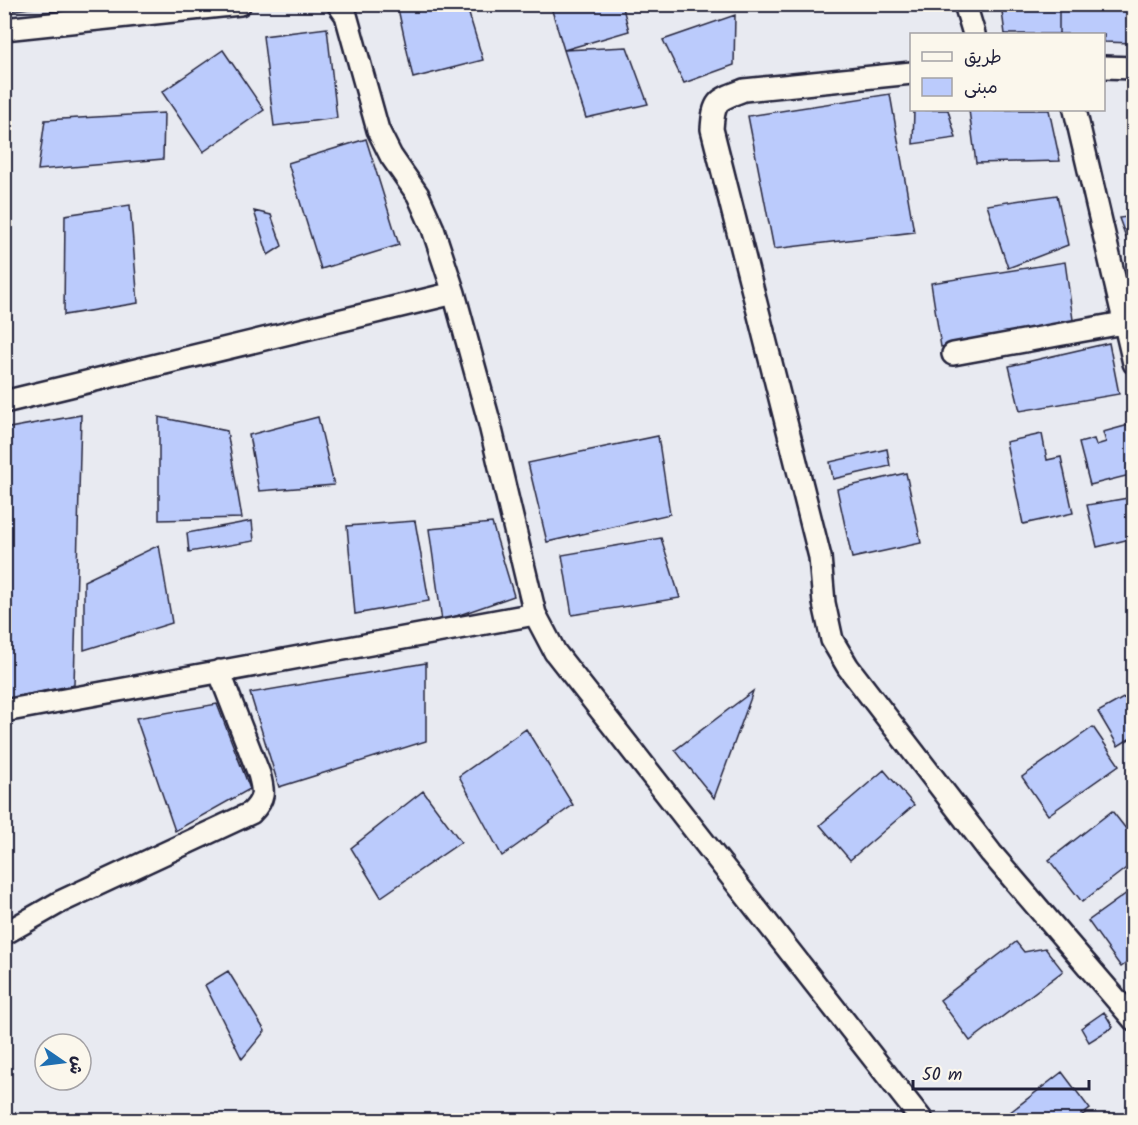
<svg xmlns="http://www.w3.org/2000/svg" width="1138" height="1125" font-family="Kalam,'Playpen Sans Arabic',sans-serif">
  <rect width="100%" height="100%" fill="#e8eaf1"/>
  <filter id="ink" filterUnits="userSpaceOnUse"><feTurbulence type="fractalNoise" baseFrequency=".0167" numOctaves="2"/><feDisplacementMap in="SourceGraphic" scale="12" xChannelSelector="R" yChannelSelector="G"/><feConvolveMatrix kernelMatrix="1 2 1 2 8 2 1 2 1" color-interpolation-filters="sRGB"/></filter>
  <g filter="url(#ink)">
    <path fill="#bbcbfc" stroke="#22223b" stroke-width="1.5" d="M 4,4 L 56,4 L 4,12 Z
      M 397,4 L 466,4 L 483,60 L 413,78 Z
      M 550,4 L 622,4 L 629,31 L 564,50 Z
      M 1001,4 L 1059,4 L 1059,34 L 1005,34 Z
      M 1059,4 L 1134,4 L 1134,43 L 1104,42 L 1104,34 L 1059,34 Z
      M 735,15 L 734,65 L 684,83 L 663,40 Z
      M 327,28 L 337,118 L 274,126 L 263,36 Z
      M 627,47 L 648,104 L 586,118 L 564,50 Z
      M 223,50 L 264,110 L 203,152 L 162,92 Z
      M 890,94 L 914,232 L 774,249 L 748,116 Z
      M 914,110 L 948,110 L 956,138 L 913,144 Z
      M 969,110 L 1049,110 L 1060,161 L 976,163 Z
      M 164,113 L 163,159 L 38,170 L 45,120 Z
      M 366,139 L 399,245 L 321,269 L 288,163 Z
      M 1057,195 L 1068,245 L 1008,268 L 987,205 Z
      M 130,205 L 138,303 L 64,315 L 65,215 Z
      M 254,211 L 271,215 L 282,246 L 268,255 Z
      M 1134,216 L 1134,256 L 1133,256 L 1119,218 Z
      M 1065,262 L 1074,327 L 941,347 L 931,283 Z
      M 1109,343 L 1119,394 L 1020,411 L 1009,366 Z
      M 81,415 L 74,685 L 4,699 L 4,429 Z
      M 159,417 L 227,431 L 242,518 L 159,520 Z
      M 318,417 L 334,485 L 259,491 L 249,435 Z
      M 1129,425 L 1134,440 L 1134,474 L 1090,485 L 1079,443 L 1094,439 L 1096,445 L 1106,442 L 1103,432 Z
      M 1042,434 L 1047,460 L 1061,457 L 1073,513 L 1023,524 L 1006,442 Z
      M 658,436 L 670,514 L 547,542 L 528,463 Z
      M 887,449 L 890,466 L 833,479 L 830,462 Z
      M 906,473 L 921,543 L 852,558 L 837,489 Z
      M 1134,497 L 1134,538 L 1097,547 L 1087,505 Z
      M 252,521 L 254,541 L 189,552 L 187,533 Z
      M 415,521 L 429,601 L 355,614 L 347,526 Z
      M 492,523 L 514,596 L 442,621 L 429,529 Z
      M 661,538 L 680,598 L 572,615 L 562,555 Z
      M 159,545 L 172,623 L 84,650 L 84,581 Z
      M 426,663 L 426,741 L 279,787 L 250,693 Z
      M 753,691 L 750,700 L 714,798 L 675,750 Z
      M 1125,697 L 1134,712 L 1134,736 L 1118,746 L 1098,712 Z
      M 217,704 L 250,789 L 175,831 L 136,718 Z
      M 1093,727 L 1119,765 L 1048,815 L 1022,777 Z
      M 526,729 L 573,805 L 502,856 L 459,776 Z
      M 884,770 L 914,805 L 850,860 L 820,825 Z
      M 423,791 L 461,842 L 381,897 L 351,848 Z
      M 1112,811 L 1134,839 L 1134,862 L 1082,902 L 1049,860 Z
      M 1134,888 L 1134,958 L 1121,967 L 1088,921 Z
      M 1016,942 L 1024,952 L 1045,948 L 1063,971 L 970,1041 L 940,1000 Z
      M 228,971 L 265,1031 L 242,1059 L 205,985 Z
      M 1104,1012 L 1113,1027 L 1089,1042 L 1081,1028 Z
      M 1062,1072 L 1090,1109 L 1076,1120 L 1000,1120 Z"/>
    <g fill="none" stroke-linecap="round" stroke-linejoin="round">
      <g stroke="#22223b" stroke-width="26">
        <path id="minor" d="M 338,4 L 346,15 L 378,130 L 391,156 L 418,195 L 433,229 L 454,293 L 489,421 L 535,614 L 555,652 L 922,1120
          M 965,4 L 974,34
          M 4,29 L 240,4
          M 1104,67 L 1134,68
          M 912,73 L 744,90 C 717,100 714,100 712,129 L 820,557 L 824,603 L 832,640 L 848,667 L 991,853 L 1134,1020
          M 1075,110 L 1134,363
          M 953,354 L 1123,323
          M 4,402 L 454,293
          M 4,711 L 535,614
          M 4,934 L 60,902 L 251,813 C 265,799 264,792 259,774 L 219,671"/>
      </g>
      <use href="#minor" stroke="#fbf7ec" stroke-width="21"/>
    </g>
  </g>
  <rect width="1138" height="1125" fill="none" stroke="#fbf7ec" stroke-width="24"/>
  <rect x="12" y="12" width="1114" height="1101" fill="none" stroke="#22223b" stroke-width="2" filter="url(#ink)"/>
  <rect x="910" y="33" width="195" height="78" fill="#fbf7ec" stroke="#a4a2a5" stroke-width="1.5"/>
  <rect x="922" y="52" width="30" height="9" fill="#fbf7ec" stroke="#a4a2a5" stroke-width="1.5"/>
  <text x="964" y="63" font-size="18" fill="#22223b">طريق</text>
  <rect x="922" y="78" width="30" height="18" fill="#bbcbfc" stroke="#a4a2a5" stroke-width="1.5"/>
  <text x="964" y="93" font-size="18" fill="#22223b">مبنى</text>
  <g transform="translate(63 1062) rotate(104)"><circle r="28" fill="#fbf7ec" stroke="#a4a2a5" stroke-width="1.5"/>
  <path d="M0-4.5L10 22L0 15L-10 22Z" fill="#1f6fb2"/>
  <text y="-9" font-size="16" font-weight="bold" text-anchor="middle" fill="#22223b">ش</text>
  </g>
  <path d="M913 1080v9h176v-9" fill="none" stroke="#22223b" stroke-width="3"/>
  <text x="922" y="1080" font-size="18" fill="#22223b" stroke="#fbf7ec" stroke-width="4.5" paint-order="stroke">50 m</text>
</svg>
